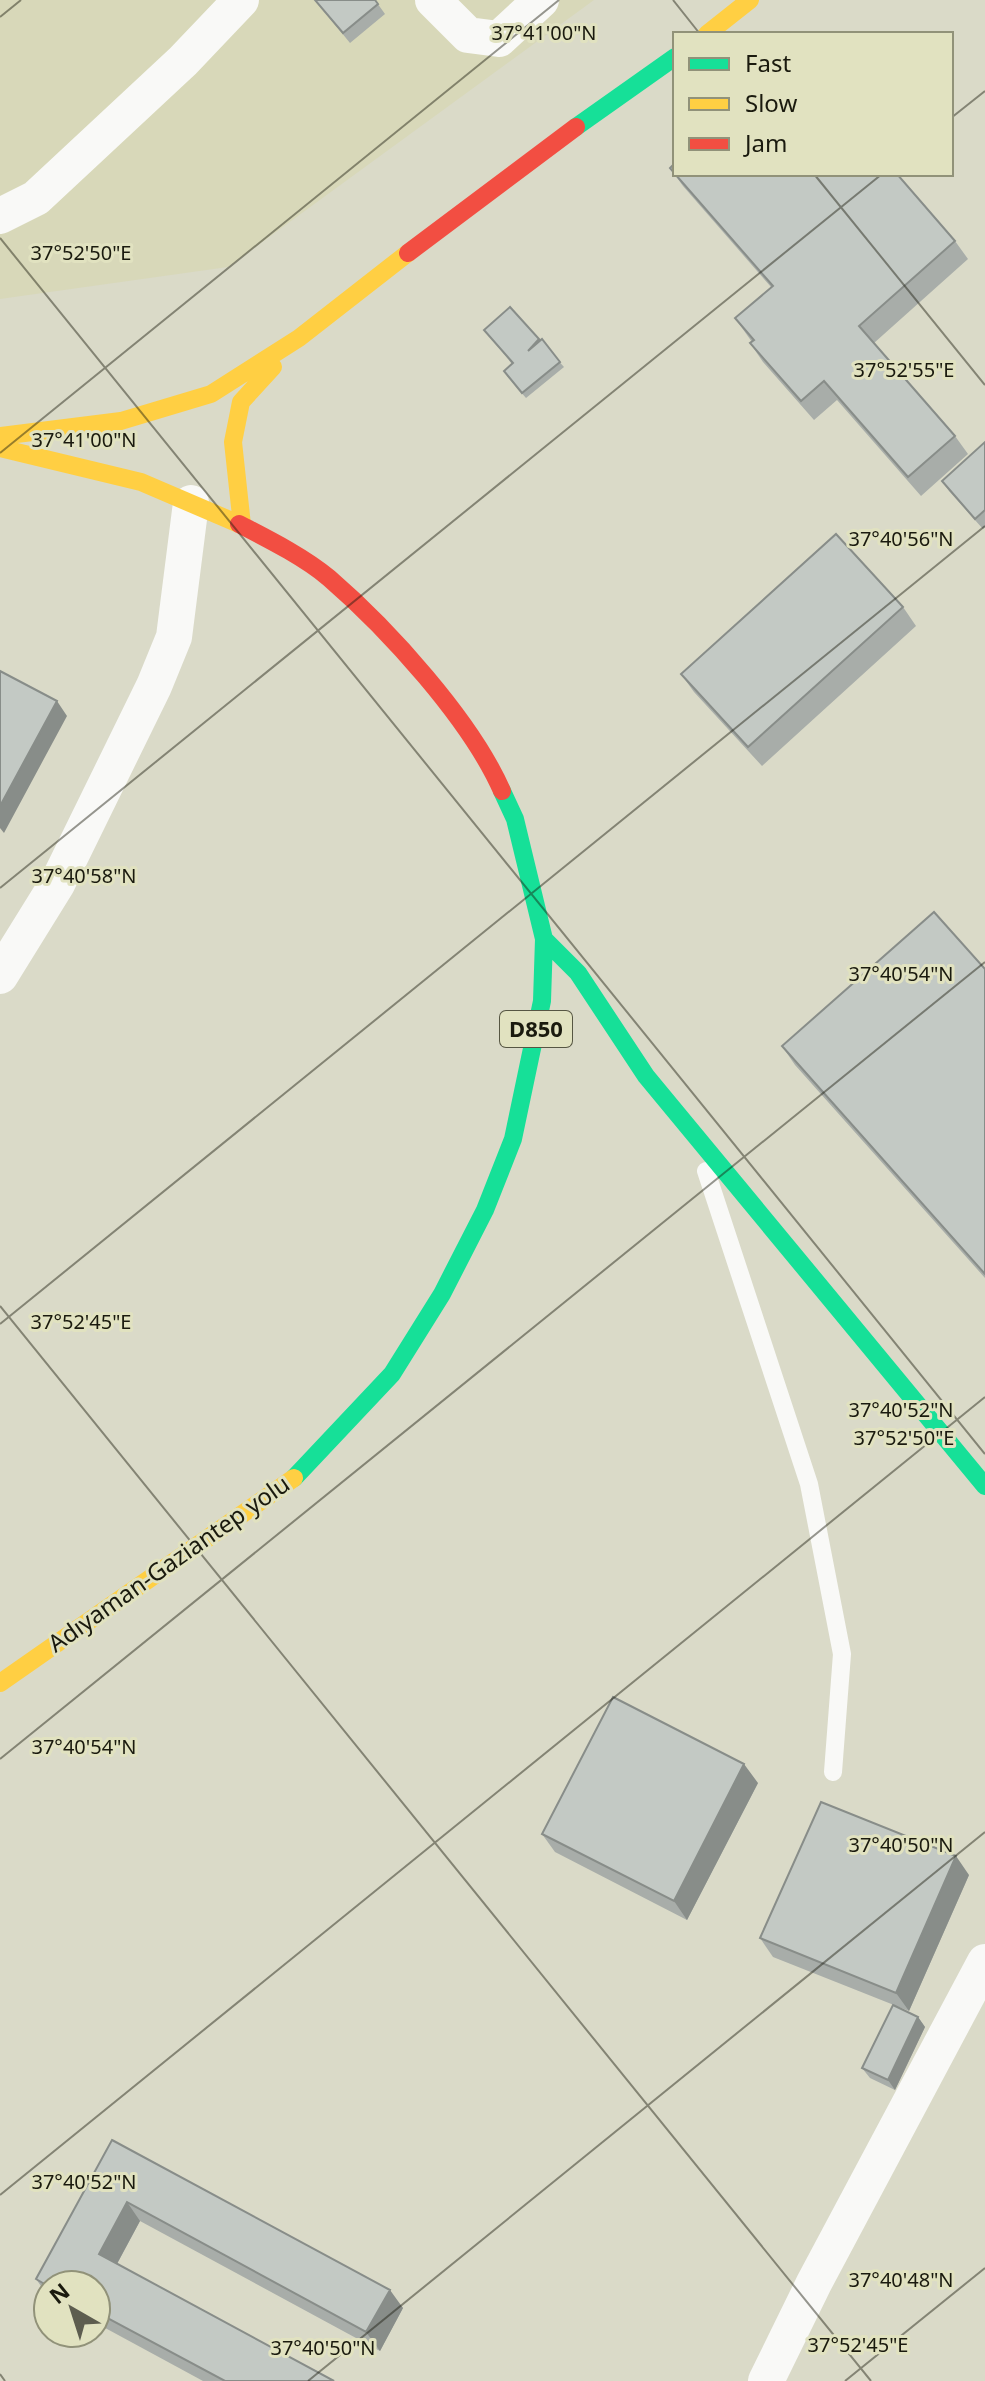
<svg xmlns="http://www.w3.org/2000/svg" width="985" height="2381" font-family="'Noto Sans',sans-serif">
  <rect width="100%" height="100%" fill="#dadac8"/>
  <path fill="#d8d8b9" d="M 0,0 L 594,0 L 228,267 L 0,299 Z"/>
  <g fill="none" stroke-linecap="round" stroke-linejoin="round">
    <path stroke="#f9f9f7" stroke-width="18" d="M 706,1171 L 809,1484 L 842,1654 L 833,1772"/>
    <path stroke="#f9f9f7" stroke-width="36" d="M 433,0 L 468,35 L 499,39 L 541,0
      M 0,216 L 36,198 L 183,61 L 241,0
      M 0,976 L 57,884 L 154,686 L 174,637 L 191,503
      M 766,2381 L 814,2283 L 985,1962"/>
    <path stroke="#16e098" stroke-width="18" d="M 576,127 L 675,57
      M 544,939 L 578,973 L 646,1076 L 985,1486
      M 294,1478 L 392,1374 L 442,1294 L 485,1210 L 513,1139 L 542,1001 L 544,939 L 515,819 L 502,791"/>
    <path stroke="#ffcf43" stroke-width="18" d="M 707,34 L 750,0
      M 0,436 L 121,421 L 211,394 L 299,338 L 408,253
      M 0,448 L 141,482 L 239,524
      M 242,525 L 233,442 L 241,402 L 273,367
      M 0,1683 L 294,1478"/>
    <path stroke="#f24e42" stroke-width="18" d="M 408,253 L 576,127
      M 239,524 C 268,539 304,557 329,578 C 388,629 471,720 502,791"/>
  </g>
  <path fill="#a8ada9" d="M 315,0 L 375,0 L 385,14 L 350,43 Z
    M 670,168 L 955,241 L 968,259 L 874,343 L 955,436 L 968,454 L 921,496 L 837,400 L 814,420 L 763,362 L 750,343 L 752,342 L 735,318 L 771,287 L 683,186 Z
    M 510,307 L 564,367 L 526,398 L 507,376 L 512,364 L 484,330 Z
    M 985,442 L 985,527 L 983,529 L 949,491 L 942,481 Z
    M 903,607 L 916,626 L 762,766 L 694,692 L 681,674 Z
    M 985,969 L 985,1278 L 795,1065 L 782,1046 Z
    M 758,1783 L 687,1920 L 555,1852 L 542,1834 Z
    M 969,1875 L 909,2011 L 773,1957 L 760,1938 Z
    M 918,2017 L 925,2027 L 895,2090 L 870,2078 L 862,2068 Z
    M 112,2140 L 403,2308 L 380,2351 L 140,2221 L 117,2264 L 334,2381 L 203,2381 L 96,2323 L 96,2285 L 48,2285 L 48,2296 L 36,2279 Z"/>
  <path fill="#888d89" d="M 57,701 L 67,716 L 4,833 L 0,828 L 0,806 Z
    M 744,1764 L 758,1783 L 687,1920 L 674,1901 Z
    M 956,1856 L 969,1875 L 909,2011 L 896,1993 Z
    M 918,2017 L 925,2027 L 895,2090 L 888,2080 Z
    M 127,2202 L 140,2221 L 112,2273 L 99,2254 Z
    M 390,2290 L 403,2308 L 380,2351 L 366,2332 Z"/>
  <path fill="#c3c9c4" stroke="#888d89" stroke-width="2" d="M 315,0 L 375,0 L 378,4 L 343,33 Z
    M 675,163 L 675,174 L 670,168 Z
    M 675,174 L 897,174 L 955,241 L 859,326 L 955,436 L 908,477 L 824,381 L 801,401 L 750,343 L 754,340 L 735,318 L 773,286 Z
    M 510,307 L 539,339 L 528,351 L 542,339 L 560,362 L 522,393 L 504,371 L 513,363 L 484,330 Z
    M 985,442 L 985,510 L 975,519 L 942,481 Z
    M 836,534 L 903,607 L 748,747 L 681,674 Z
    M 0,671 L 57,701 L 0,806 Z
    M 934,912 L 985,969 L 985,1274 L 782,1046 Z
    M 613,1697 L 744,1764 L 674,1901 L 542,1834 Z
    M 821,1802 L 956,1856 L 896,1993 L 760,1938 Z
    M 893,2005 L 918,2017 L 888,2080 L 862,2068 Z
    M 112,2140 L 390,2290 L 366,2332 L 127,2202 L 99,2254 L 334,2381 L 225,2381 L 96,2312 L 96,2285 L 48,2286 L 36,2279 Z"/>
  <path fill="none" stroke="#1a1a0e" stroke-width="2" stroke-opacity="0.45" d="M 673,0 L 700,34M 0,17 L 21,0M 951,118 L 985,91M 814,174 L 985,385M 0,238 L 985,1454M 0,453 L 559,0M 0,888 L 882,174M 0,1306 L 871,2381M 0,1324 L 985,526M 0,1759 L 985,962M 0,2195 L 985,1397M 0,2374 L 5,2381M 308,2381 L 985,1832M 845,2381 L 985,2268"/>
  <g text-anchor="middle" stroke-width="6" stroke-linejoin="round" paint-order="stroke">
    <rect fill="#e1e2c0" stroke="#565643" stroke-width="2" x="500" y="1011" width="72" height="36" rx="6"/>
    <g font-size="22" font-weight="bold" fill="#1a1a0e">
      <text x="536" y="1037">D850</text>
    </g>
    <g font-size="24" fill="#1a1a0e" stroke="#e1e2c0">
      <text transform="translate(169 1564) rotate(-35)" y="8">Adıyaman-Gaziantep yolu</text>
    </g>
  </g>
  <g font-size="20" text-anchor="middle" fill="#1a1a0e" stroke="#e1e2c0" stroke-width="6" stroke-linejoin="round" paint-order="stroke">
    <text x="544" y="40">37°41'00"N</text>
    <text x="81" y="260">37°52'50"E</text>
    <text x="904" y="377">37°52'55"E</text>
    <text x="84" y="447">37°41'00"N</text>
    <text x="901" y="546">37°40'56"N</text>
    <text x="84" y="883">37°40'58"N</text>
    <text x="901" y="981">37°40'54"N</text>
    <text x="81" y="1329">37°52'45"E</text>
    <text x="901" y="1417">37°40'52"N</text>
    <text x="904" y="1445">37°52'50"E</text>
    <text x="84" y="1754">37°40'54"N</text>
    <text x="901" y="1852">37°40'50"N</text>
    <text x="84" y="2189">37°40'52"N</text>
    <text x="901" y="2287">37°40'48"N</text>
    <text x="858" y="2352">37°52'45"E</text>
    <text x="323" y="2355">37°40'50"N</text>
  </g>
  <rect x="673" y="32" width="280" height="144" fill="#e1e2c0" stroke="#919279" stroke-width="2"/>
  <rect x="689" y="58" width="40" height="12" fill="#16e098" stroke="#919279" stroke-width="2"/>
  <text x="745" y="72" font-size="24" fill="#1a1a0e">Fast</text>
  <rect x="689" y="98" width="40" height="12" fill="#ffcf43" stroke="#919279" stroke-width="2"/>
  <text x="745" y="112" font-size="24" fill="#1a1a0e">Slow</text>
  <rect x="689" y="138" width="40" height="12" fill="#f24e42" stroke="#919279" stroke-width="2"/>
  <text x="745" y="152" font-size="24" fill="#1a1a0e">Jam</text>
  <g transform="translate(72 2309) rotate(321)"><circle r="38" fill="#e1e2c0" stroke="#919279" stroke-width="2"/>
  <path d="M0-6L14 30L0 20L-14 30Z" fill="#5d5d4f"/>
  <text y="-12" font-size="22" font-weight="bold" text-anchor="middle" fill="#1a1a0e">N</text>
  </g>
</svg>
